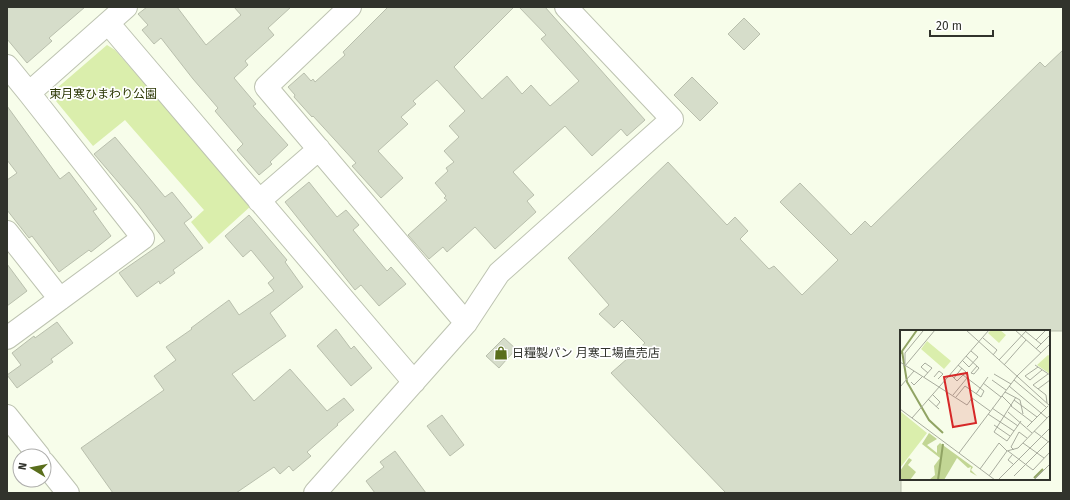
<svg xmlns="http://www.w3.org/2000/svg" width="1070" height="500" font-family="'Fira Sans','Noto Sans JP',sans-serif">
  <rect width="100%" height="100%" fill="#f7fdea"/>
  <path fill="#daeeac" d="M 107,45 L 115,50 L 252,205 L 209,244 L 191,222 L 204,210 L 125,120 L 93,146 L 56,101 L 56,89 Z"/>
  <path fill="#d6ddca" stroke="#b9bfad" d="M 7,7 L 85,7 L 49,38 L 52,41 L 27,63 L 7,39 Z
    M 147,7 L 177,7 L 206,45 L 241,15 L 234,7 L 291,7 L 268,28 L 274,35 L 245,61 L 248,65 L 234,78 L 256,104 L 253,106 L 288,145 L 270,162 L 272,164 L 259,175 L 237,150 L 243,144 L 215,111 L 218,108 L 193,79 L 161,38 L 154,44 L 142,30 L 148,25 L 138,14 Z
    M 388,7 L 514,7 L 454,67 L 482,99 L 507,76 L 522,94 L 531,85 L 550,106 L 579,81 L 541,39 L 546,35 L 519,7 L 545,7 L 645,120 L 627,136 L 621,129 L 592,156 L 565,126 L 513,172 L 534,195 L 527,201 L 536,212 L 495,249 L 475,227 L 447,252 L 443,247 L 429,259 L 408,235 L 447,200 L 444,198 L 446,196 L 435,183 L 448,171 L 446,168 L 454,162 L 444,151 L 459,137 L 449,126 L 465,111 L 437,80 L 413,101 L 416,104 L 401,117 L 408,124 L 378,151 L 403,178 L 381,198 L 352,166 L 356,163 L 313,116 L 312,117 L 294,97 L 295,95 L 288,87 L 304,73 L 311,81 L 313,79 L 315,82 L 345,55 L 343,52 Z
    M 744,18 L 760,34 L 744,50 L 728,34 Z
    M 1063,50 L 1063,331 L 901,331 L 901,493 L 726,493 L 611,373 L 645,343 L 622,320 L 614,328 L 599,314 L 609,305 L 568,258 L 668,162 L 727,225 L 735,217 L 748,231 L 740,239 L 769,269 L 774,266 L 802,295 L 838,260 L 780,202 L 800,183 L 851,235 L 865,221 L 871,227 L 1040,62 L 1045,67 Z
    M 692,77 L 718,103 L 700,121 L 674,95 Z
    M 7,106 L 60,179 L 69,172 L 97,209 L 93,211 L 111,236 L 91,252 L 89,250 L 59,272 L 32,236 L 29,238 L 7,210 L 7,180 L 17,173 L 7,160 Z
    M 115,137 L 165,197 L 172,192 L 192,217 L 184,223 L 203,248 L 173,270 L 175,273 L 160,284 L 159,281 L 137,297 L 119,273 L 165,241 L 138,205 L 94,154 Z
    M 309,182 L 337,217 L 346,210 L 359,225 L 353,230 L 387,271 L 391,267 L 406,284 L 379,306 L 361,285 L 355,290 L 285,202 Z
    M 249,215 L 287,260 L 285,262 L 303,287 L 270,313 L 286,336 L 232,374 L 254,401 L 290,369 L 327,411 L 344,398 L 354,410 L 337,424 L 338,425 L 307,452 L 311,456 L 293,471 L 289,466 L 280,474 L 274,467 L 236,493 L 113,493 L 81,448 L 164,390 L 154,376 L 176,360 L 166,347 L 192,329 L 191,328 L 229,300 L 239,315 L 274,291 L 268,283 L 274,278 L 251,250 L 243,257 L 225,236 Z
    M 7,264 L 27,291 L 7,306 Z
    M 57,322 L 73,343 L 51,359 L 53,362 L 17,388 L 7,375 L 21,365 L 12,353 L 34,336 L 35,338 Z
    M 336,329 L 351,349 L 354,346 L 372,368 L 351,386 L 317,346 Z
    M 504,338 L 516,349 L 499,368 L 486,356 Z
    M 442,415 L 464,445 L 450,456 L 427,426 Z
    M 395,451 L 426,493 L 375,493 L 366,481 L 384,467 L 380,462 Z"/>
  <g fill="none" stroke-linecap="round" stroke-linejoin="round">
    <g stroke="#bdc3b1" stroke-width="24">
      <path id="minor" d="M 350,7 L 266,87 L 466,323
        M 108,23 L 414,382
        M 7,66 L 29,93 L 143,238 L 7,338
        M 29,93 L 126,7
        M 259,201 L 319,149
        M 7,232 L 60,299
        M 7,416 L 39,456
        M 44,463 L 68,493
        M 315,493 L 466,323 L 499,273 L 672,119 L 566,7"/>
    </g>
    <use href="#minor" stroke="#fff" stroke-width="22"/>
  </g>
  <defs>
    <g id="shop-bare" transform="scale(1.08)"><path d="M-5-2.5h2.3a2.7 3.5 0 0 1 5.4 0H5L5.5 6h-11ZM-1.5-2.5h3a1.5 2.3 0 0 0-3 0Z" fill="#5a6e1c" stroke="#fff" stroke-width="2.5" paint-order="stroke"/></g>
  </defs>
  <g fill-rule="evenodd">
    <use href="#shop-bare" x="501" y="353"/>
  </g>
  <g text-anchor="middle" stroke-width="3.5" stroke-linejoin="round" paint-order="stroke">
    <g font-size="12" fill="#2b3704" stroke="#fff">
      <text x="103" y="98">東月寒ひまわり公園</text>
    </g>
    <g font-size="12" fill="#31332c" stroke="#fff" text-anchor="start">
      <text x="512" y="357">日糧製パン 月寒工場直売店</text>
    </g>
  </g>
  <g transform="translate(900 330)">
    <rect width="150" height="150" fill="#f7fdea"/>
    <path d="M 91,0 L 100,0 L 106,5 L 99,13 L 88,3 ZM 27,11 L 51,31 L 44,39 L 21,19 ZM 148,25 L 150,26 L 150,44 L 137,35 ZM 0,81 L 27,103 L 0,138 Z" fill="#daeeac"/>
    <path d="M 29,103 L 37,109 L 27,115 L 37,123 L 37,116 L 40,113 L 73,137 L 71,140 L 77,146 L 70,142 L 71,137 L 68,138 L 57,128 L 44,150 L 29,150 L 35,145 L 34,136 L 40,128 L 22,114 ZM 9,128 L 12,130 L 8,135 L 16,142 L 10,150 L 0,150 L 0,141 Z" fill="#c2d694"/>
    <path fill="none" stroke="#91a464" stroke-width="2" d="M 2,21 L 7,52 L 29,90 L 43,103M 0,24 L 17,0M 134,148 L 143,139M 38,150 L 43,114"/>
    <path fill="none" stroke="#a8ac9e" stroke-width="1" d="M 66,0 L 150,76M 115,0 L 141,23M 125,1 L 141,14M 83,8 L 97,20 L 93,25M 136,10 L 146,0M 136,19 L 150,5M 66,26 L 79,38 L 74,44M 62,30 L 69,37 L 78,27 L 71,21M 99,30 L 127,0M 0,32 L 67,75 L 72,68 L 90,81M 104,35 L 126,10M 135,35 L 150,45M 5,36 L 35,0M 5,36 L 5,23 L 23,1M 138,37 L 125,46 L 130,50 L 142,40M 50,44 L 57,51 L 66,42 L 58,35M 74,44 L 71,43 L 77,36M 94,44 L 111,54M 24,47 L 32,38 L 25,33 L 21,37 L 28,43M 34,47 L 39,41 L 43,44 L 38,49M 54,48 L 62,38M 92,50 L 106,60M 114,50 L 146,77M 11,52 L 14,55 L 23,46M 83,53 L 101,67M 109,56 L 147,88M 0,57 L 14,41M 138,59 L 150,50M 105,62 L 120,70 L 123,84M 32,64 L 40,72 L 36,77M 76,64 L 88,47M 53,65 L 67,48M 102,66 L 112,76M 56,67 L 65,56 L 81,67 L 84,61 L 63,45M 116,67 L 94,102 L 107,111 L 121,91M 28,69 L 39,79M 114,70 L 137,87M 147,73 L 146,65 L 133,55 L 148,44M 111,76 L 132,92M 92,78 L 118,96M 0,79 L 95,150M 108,82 L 132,103M 88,84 L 114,101M 12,88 L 89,0M 94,95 L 110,106M 127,97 L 148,76M 134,101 L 150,113M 123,113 L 144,128M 114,120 L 111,117 L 119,102 L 127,108M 108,121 L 133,140 L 150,122M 59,123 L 117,46 L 150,14M 112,125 L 108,130 L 113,134M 80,139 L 99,113 L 107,121M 89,146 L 107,121 L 118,118 L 150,85M 114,146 L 150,110M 98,150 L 150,98M 134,150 L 150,134"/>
    <path fill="#d62828" fill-opacity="0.15" stroke="#d62828" stroke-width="2" d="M 67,43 L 76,93 L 53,97 L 44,47 Z"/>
    <rect width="150" height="150" fill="none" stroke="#31332c" stroke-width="2"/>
  </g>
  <rect width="1070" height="500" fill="none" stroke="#31332c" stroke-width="16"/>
  <g transform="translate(32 468) rotate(280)"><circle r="19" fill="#ffffff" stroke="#adadab"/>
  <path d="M0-3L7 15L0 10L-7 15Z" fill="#5a6e1c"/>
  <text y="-6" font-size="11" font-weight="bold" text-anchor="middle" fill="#31332c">N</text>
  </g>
  <path d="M930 30v6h63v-6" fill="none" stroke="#31332c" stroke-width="2"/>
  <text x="936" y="30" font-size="12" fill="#31332c" stroke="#ffffff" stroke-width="3" paint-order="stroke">20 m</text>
</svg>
